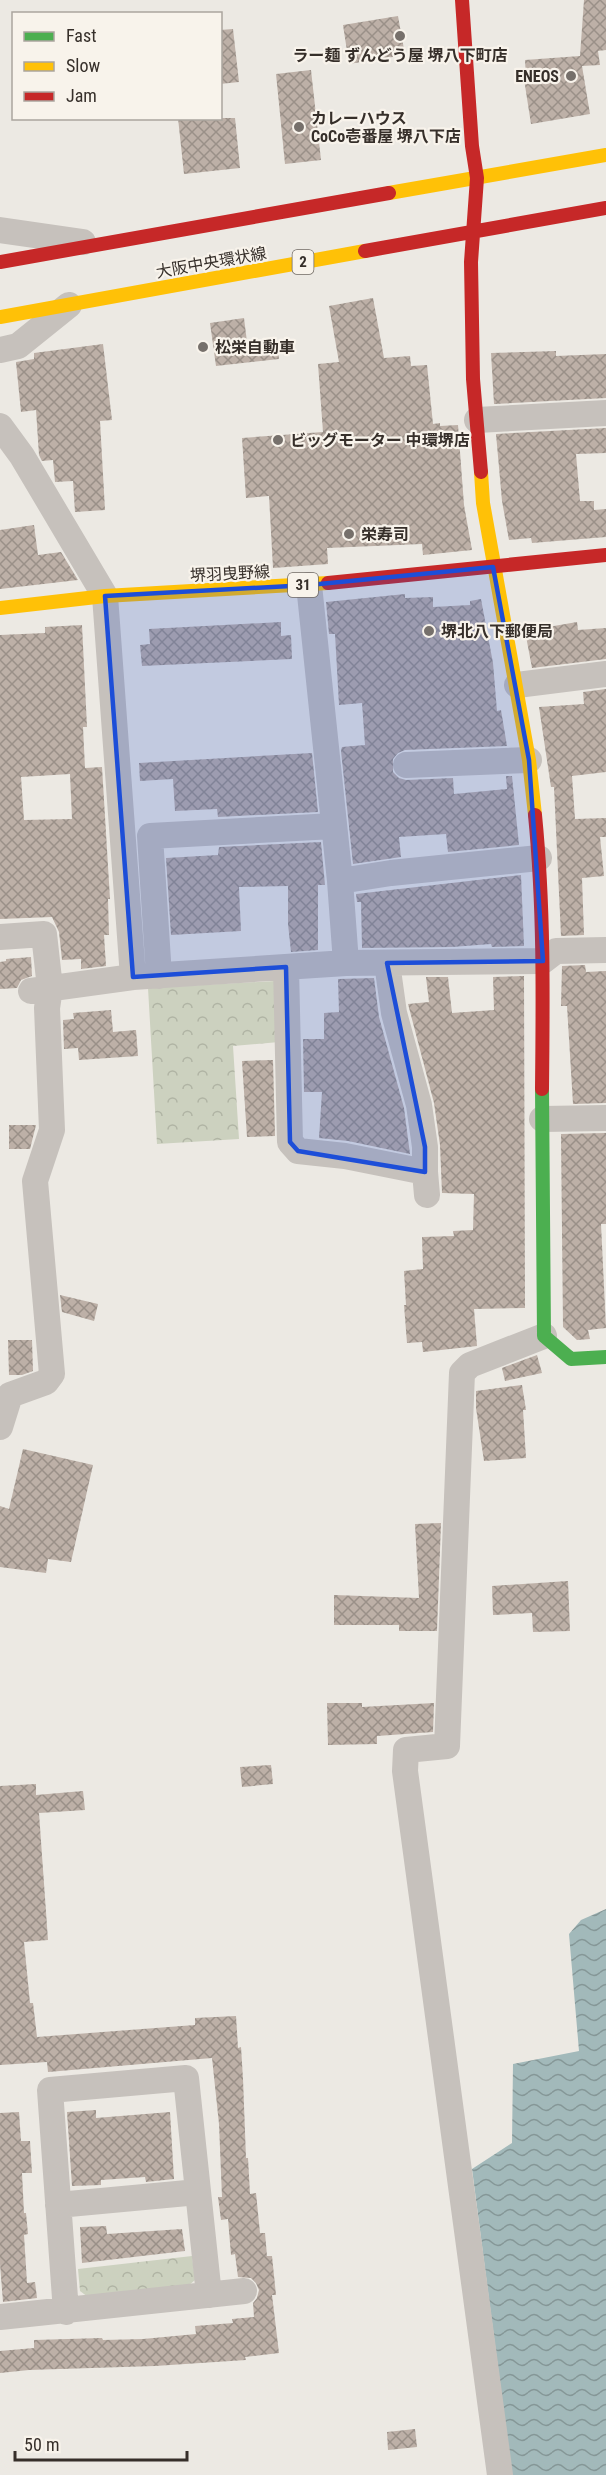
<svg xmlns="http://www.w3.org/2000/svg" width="606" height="2475" font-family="'Roboto Condensed','Noto Sans JP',sans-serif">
  <defs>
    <pattern id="forest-crowns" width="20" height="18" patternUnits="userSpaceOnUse" patternTransform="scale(1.5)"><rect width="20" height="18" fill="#ccd1bf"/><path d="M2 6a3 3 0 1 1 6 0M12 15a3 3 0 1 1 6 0" fill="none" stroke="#b0b4a4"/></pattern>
    <pattern id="water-waves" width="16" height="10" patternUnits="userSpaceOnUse" patternTransform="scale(1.5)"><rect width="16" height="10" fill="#a2b9ba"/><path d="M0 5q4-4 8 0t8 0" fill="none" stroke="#859797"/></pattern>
    <pattern id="building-cross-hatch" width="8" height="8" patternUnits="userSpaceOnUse" patternTransform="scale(1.5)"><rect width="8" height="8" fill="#bdb0a7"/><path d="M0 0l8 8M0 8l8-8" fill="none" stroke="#9a9088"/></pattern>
  </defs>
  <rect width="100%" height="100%" fill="#ece9e3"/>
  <path fill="url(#forest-crowns)" d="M 275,981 L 279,1042 L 233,1046 L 239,1139 L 157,1144 L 148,988 Z
    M 192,2256 L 195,2280 L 188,2286 L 88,2297 L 80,2291 L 78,2269 Z"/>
  <path fill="url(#water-waves)" d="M 606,1909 L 606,2475 L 512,2475 L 472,2169 L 512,2143 L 513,2064 L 579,2051 L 569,1934 L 581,1920 Z"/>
  <path fill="url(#building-cross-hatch)" fill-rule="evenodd" d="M 584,0 L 606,0 L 606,50 L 598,51 L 600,65 L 582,66 L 590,114 L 531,124 L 524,79 L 526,78 L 525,60 L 580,56 Z
    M 398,16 L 405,55 L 349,64 L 343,25 Z
    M 233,29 L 239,82 L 220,84 L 220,30 Z
    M 311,70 L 321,160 L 285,164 L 276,74 Z
    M 178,118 L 235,118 L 240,168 L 184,174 Z
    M 373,298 L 384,358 L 410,356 L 411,366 L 427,365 L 433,424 L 440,423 L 440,426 L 458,425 L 464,505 L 472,550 L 423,555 L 422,544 L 327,548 L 328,564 L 273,568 L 269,496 L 246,498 L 242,438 L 323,432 L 318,364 L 339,362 L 329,306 Z
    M 244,318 L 247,342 L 277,340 L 279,359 L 216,366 L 210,323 Z
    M 103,344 L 112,420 L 100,421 L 105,510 L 75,512 L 73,481 L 55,482 L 53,460 L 42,461 L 39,455 L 36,410 L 21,412 L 16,362 L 34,359 L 34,353 Z
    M 556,351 L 556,356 L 606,354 L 606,398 L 494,404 L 491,353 Z
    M 606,428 L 606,453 L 576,454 L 580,501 L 594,501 L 594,510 L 606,509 L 606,537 L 532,543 L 531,538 L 509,540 L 502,501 L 496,434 Z
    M 34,525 L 38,555 L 61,552 L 78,580 L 0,589 L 0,530 Z
    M 405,594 L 405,598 L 433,597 L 433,607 L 470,605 L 470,601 L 481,599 L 493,663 L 497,711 L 501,710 L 507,746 L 405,750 L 398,753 L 393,759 L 393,772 L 399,778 L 406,780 L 453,778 L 454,794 L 507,789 L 506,776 L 512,776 L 519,845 L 448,852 L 446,834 L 399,837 L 401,857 L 353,864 L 341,751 L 342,747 L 365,745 L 362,703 L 339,705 L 335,634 L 329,634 L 326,602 Z
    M 281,622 L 281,636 L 291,635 L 292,659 L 142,666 L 140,645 L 150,644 L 149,629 Z
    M 577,622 L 578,630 L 606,628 L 606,659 L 532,668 L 525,631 Z
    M 82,625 L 87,727 L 83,727 L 85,768 L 102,767 L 110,899 L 108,899 L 109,935 L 104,935 L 106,966 L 81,969 L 81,959 L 62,960 L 59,932 L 52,917 L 0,919 L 0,635 L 45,633 L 45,627 ZM 70,774 L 72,819 L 24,820 L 21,777 Z
    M 606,689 L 606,772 L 572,776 L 575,819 L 606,818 L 606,837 L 600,837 L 604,876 L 582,878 L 584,935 L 561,936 L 554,787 L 551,787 L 539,707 L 584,704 L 583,692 Z
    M 312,753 L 318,812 L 218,817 L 217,809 L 175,811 L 173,779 L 140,781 L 139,763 Z
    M 321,842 L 325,885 L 318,885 L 318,950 L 291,952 L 288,924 L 288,886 L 239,887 L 241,931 L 171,935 L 166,858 L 218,855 L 219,847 Z
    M 521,875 L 524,946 L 492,947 L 491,944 L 452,947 L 362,948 L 361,902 L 357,902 L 356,894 Z
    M 31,957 L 32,976 L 21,980 L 17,988 L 0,989 L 0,962 L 6,961 L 6,959 Z
    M 585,965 L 586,972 L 606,971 L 606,1103 L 573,1104 L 567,1006 L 561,1006 L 562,966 Z
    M 524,976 L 525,1308 L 474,1309 L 477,1346 L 423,1352 L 422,1342 L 407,1343 L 404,1305 L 406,1305 L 404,1271 L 423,1269 L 422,1237 L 454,1236 L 453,1231 L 473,1230 L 474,1194 L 442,1193 L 440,1145 L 434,1103 L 408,1004 L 429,1002 L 426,977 L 448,977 L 452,1013 L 494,1010 L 493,977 Z
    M 374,978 L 379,1017 L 404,1108 L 410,1154 L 348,1141 L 319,1138 L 322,1092 L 304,1092 L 303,1039 L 324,1039 L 324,1013 L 339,1012 L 338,979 Z
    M 111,1010 L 113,1032 L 136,1030 L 138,1056 L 79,1060 L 78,1048 L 64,1049 L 63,1020 L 74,1019 L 73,1013 Z
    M 273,1060 L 275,1136 L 247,1137 L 242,1061 Z
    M 9,1125 L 36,1125 L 30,1149 L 9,1149 Z
    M 606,1133 L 606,1224 L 601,1224 L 606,1328 L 588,1330 L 590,1339 L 577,1340 L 563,1327 L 561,1134 Z
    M 60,1295 L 98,1304 L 94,1321 L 62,1312 Z
    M 8,1340 L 32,1340 L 33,1371 L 22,1375 L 9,1375 Z
    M 537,1355 L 542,1373 L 505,1381 L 502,1368 Z
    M 522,1385 L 526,1410 L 523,1410 L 526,1458 L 484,1461 L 476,1408 L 476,1391 Z
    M 23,1449 L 93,1465 L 71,1562 L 48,1559 L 46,1573 L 0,1567 L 0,1506 L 9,1509 Z
    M 441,1523 L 437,1631 L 399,1631 L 399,1625 L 334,1625 L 334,1595 L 419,1598 L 415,1524 Z
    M 568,1581 L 570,1631 L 533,1632 L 532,1613 L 493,1615 L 492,1586 Z
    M 327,1703 L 362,1703 L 362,1707 L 434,1703 L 433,1732 L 377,1736 L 377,1744 L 328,1745 Z
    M 271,1765 L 273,1784 L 242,1787 L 240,1767 Z
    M 36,1784 L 36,1795 L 83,1791 L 85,1810 L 39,1813 L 48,1940 L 24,1942 L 30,2003 L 33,2003 L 37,2037 L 195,2025 L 195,2018 L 236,2016 L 238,2048 L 241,2047 L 243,2079 L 246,2158 L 248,2158 L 250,2194 L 256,2193 L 260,2233 L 265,2233 L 267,2256 L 272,2256 L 276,2295 L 272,2295 L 279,2353 L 245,2357 L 246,2360 L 155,2366 L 29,2370 L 0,2373 L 0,2351 L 34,2348 L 34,2340 L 102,2338 L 103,2340 L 143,2339 L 196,2334 L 195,2326 L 233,2323 L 232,2319 L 254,2317 L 253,2303 L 257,2298 L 259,2290 L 256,2283 L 251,2278 L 238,2277 L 235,2254 L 231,2255 L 228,2219 L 221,2220 L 218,2197 L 222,2197 L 219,2124 L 212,2058 L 48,2072 L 47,2062 L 0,2065 L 0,1786 Z
    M 96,2110 L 96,2118 L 170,2112 L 174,2179 L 146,2182 L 145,2177 L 101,2180 L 101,2185 L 72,2186 L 67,2112 Z
    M 19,2112 L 21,2141 L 30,2141 L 32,2173 L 22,2173 L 24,2213 L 26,2213 L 28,2234 L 24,2235 L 27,2283 L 35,2282 L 37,2298 L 3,2302 L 0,2264 L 0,2113 Z
    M 106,2226 L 107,2234 L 182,2229 L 185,2251 L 82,2263 L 80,2227 Z
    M 415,2429 L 417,2447 L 388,2450 L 387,2432 Z"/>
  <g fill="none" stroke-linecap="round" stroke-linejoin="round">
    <path stroke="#c6c1bc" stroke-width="26" d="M 0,230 L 83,242
      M 0,350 L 18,346 L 69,305
      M 477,420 L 606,413
      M 0,426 L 22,456 L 105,596 L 133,977
      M 309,585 L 340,881 L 346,963
      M 517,685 L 606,674
      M 406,765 L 529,760
      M 340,881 L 391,873 L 539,858
      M 0,937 L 44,934 L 50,988 L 47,1008 L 52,1130 L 35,1181 L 52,1374 L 46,1382 L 10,1395 L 0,1427
      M 387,963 L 394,1013 L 419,1105 L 425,1147 L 425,1172
      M 286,967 L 290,1142 L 298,1151 L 345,1156 L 425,1172 L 427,1195
      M 159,976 L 150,836 L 334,826
      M 31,991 L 133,977 L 346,963 L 543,961 L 556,951 L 606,950
      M 542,1119 L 606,1118
      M 58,2205 L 198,2192
      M 66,2312 L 50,2090 L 186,2078 L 209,2295
      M 0,2317 L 244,2291
      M 500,2475 L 405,1771 L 406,1750 L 447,1746 L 462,1373 L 470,1365 L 544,1336"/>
    <path stroke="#4caf50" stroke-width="14" d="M 542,1089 L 544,1336 L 571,1359 L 606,1357"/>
    <path stroke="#ffc107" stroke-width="14" d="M 389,193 L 606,155
      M 0,317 L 365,251
      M 481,472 L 483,503 L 529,760 L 535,815
      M 0,608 L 105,596 L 328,583"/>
    <path stroke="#c62828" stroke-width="14" d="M 462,0 L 472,146 L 477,178 L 471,262 L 473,379 L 481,472
      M 365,251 L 606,208
      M 0,262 L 389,193
      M 328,583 L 606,555
      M 535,815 C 544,906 543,997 542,1089"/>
  </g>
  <path fill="#1d4ed8" fill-opacity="0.2" stroke="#1d4ed8" stroke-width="4.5" stroke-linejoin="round" d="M 493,567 L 529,760 L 543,961 L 387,963 L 425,1147 L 425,1172 L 298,1151 L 290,1142 L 286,967 L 133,977 L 105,596 L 309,585 Z"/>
  <g fill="#76706b" stroke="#f8f3eb" stroke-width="2">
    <circle cx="400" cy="36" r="6"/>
    <circle cx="571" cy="76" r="6"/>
    <circle cx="299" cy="127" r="6"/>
    <circle cx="203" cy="347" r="6"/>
    <circle cx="278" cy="440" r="6"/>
    <circle cx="349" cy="534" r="6"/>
    <circle cx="429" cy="631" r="6"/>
  </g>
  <g text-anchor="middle" stroke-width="4.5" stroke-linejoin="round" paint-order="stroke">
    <g fill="#f8f3eb" stroke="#706a64" stroke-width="1.5">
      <rect x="292.5" y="250" width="21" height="24" rx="4.5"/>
      <rect x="288" y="573" width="30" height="24" rx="4.5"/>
    </g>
    <g font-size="15" font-weight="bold" fill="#362f2a">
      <text x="303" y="267">2</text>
      <text x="303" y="590">31</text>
    </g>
    <g font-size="16" font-weight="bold" fill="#362f2a" stroke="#f8f3eb" text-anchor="start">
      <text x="400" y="61" text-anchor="middle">ラー麺 ずんどう屋 堺八下町店</text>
      <text x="559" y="82" text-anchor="end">ENEOS</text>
      <text x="311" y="124">カレーハウス<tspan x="311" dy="18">CoCo壱番屋 堺八下店</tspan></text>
      <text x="215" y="353">松栄自動車</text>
      <text x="290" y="446">ビッグモーター 中環堺店</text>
      <text x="361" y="540">栄寿司</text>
      <text x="441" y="637">堺北八下郵便局</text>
    </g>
    <g font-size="16" fill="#362f2a" stroke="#f8f3eb">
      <text transform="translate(211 262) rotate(-10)" y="6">大阪中央環状線</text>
      <text transform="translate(230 573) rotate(-3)" y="6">堺羽曳野線</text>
    </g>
  </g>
  <rect x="12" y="12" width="210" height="108" fill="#f8f3eb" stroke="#aaa59e" stroke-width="1.5"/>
  <rect x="24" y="32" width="30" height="9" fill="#4caf50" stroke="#aaa59e" stroke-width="1.5"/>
  <text x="66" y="42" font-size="18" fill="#362f2a">Fast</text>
  <rect x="24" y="62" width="30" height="9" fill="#ffc107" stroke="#aaa59e" stroke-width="1.5"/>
  <text x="66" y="72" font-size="18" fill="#362f2a">Slow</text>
  <rect x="24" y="92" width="30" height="9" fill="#c62828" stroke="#aaa59e" stroke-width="1.5"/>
  <text x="66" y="102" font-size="18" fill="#362f2a">Jam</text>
  <path d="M15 2451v9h172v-9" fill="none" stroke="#362f2a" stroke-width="3"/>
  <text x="24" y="2451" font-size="18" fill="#362f2a" stroke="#f8f3eb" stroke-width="4.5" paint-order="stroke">50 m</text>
</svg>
